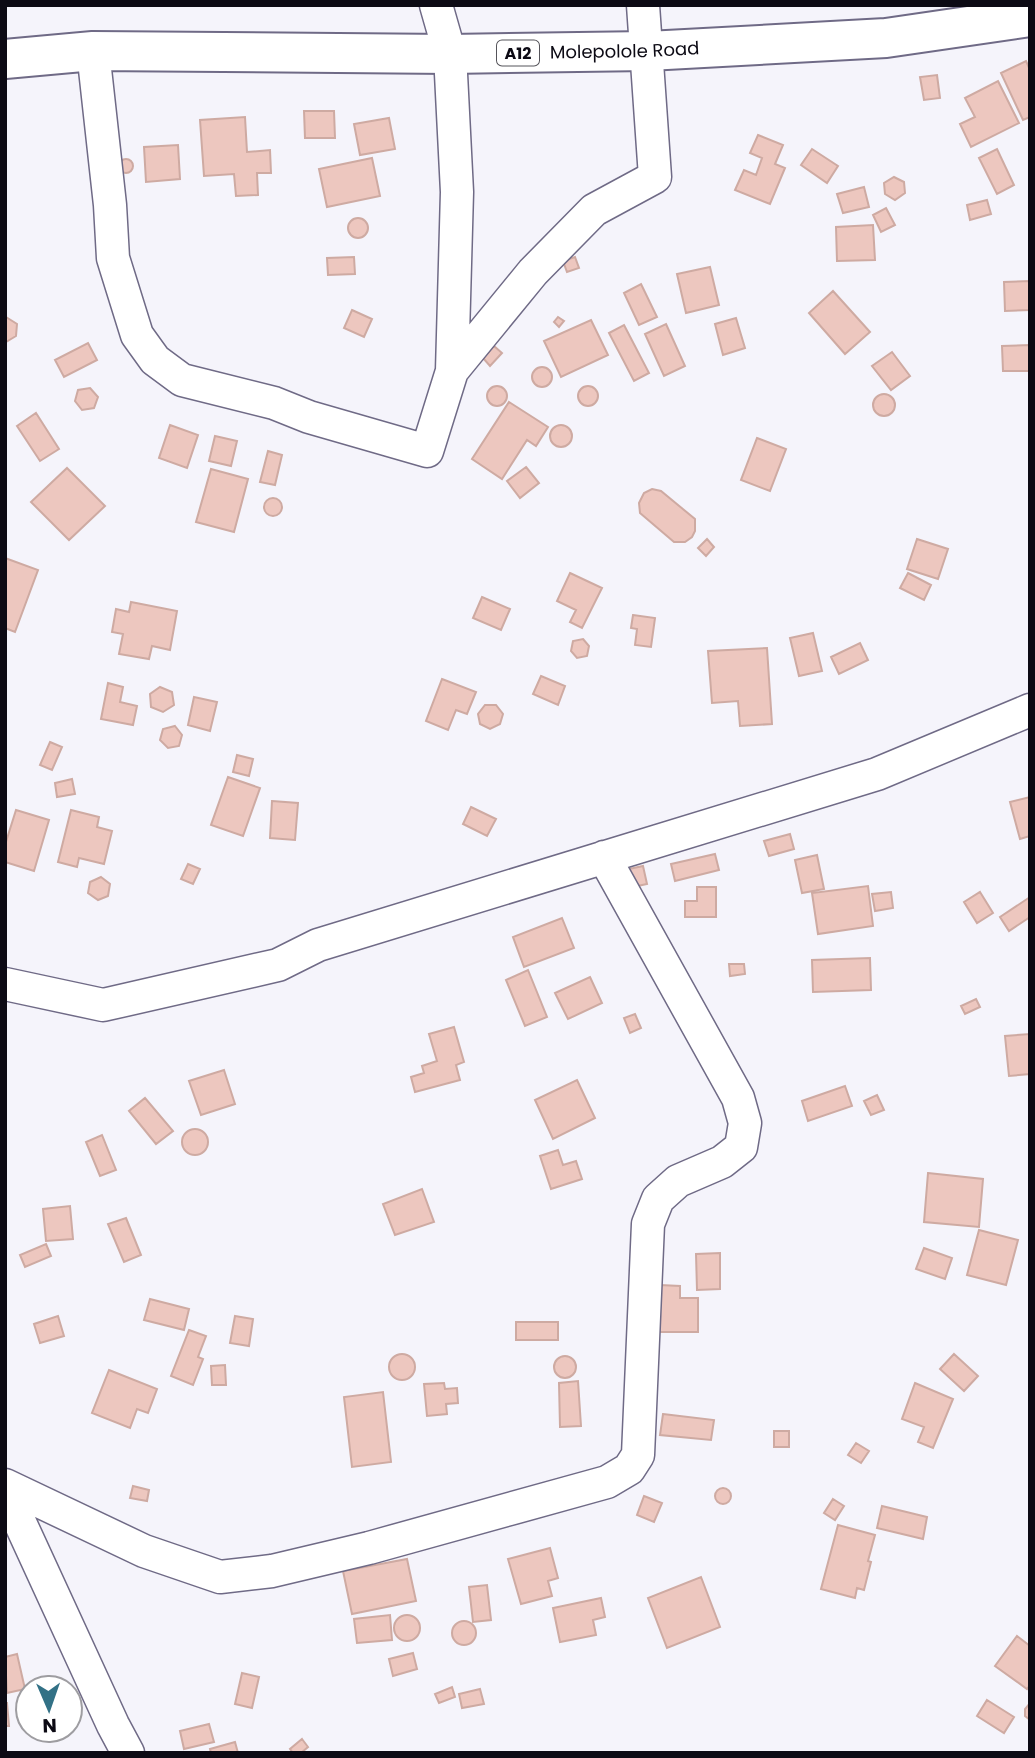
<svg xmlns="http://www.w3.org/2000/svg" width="1035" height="1758" font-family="Poppins,sans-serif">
  <rect width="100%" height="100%" fill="#f5f4fb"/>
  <path fill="#edc7bf" stroke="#ceaaa2" stroke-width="2" d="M 1026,61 L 1030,70 L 1030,117 L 1023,120 L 1001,73 Z
    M 937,75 L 940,98 L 924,100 L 920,77 Z
    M 998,81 L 1019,123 L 971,147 L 960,124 L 975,117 L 965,98 Z
    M 304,111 L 334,111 L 335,138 L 305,138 Z
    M 245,117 L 247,152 L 270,150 L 271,173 L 257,173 L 258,195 L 236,196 L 234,174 L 204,176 L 200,120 Z
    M 389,118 L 395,149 L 360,155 L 354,124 Z
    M 758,135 L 783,145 L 775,164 L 785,168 L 770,204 L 735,190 L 744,170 L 756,175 L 762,158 L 750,153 Z
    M 178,145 L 180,179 L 146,182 L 144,147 Z
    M 812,149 L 838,166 L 827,183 L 801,165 Z
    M 997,149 L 1014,185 L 997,194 L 979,158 Z
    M 372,158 L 380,196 L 327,207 L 319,169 Z
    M119 166a7 7 0 1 1 14 0a7 7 0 1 1-14 0Z
    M 894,177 L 904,182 L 905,193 L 895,200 L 885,194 L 884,183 Z
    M 864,187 L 869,207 L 843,213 L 837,194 Z
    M 987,200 L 991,214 L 970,220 L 967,205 Z
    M 886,208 L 895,225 L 881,232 L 873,215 Z
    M348 228a10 10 0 1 1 20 0a10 10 0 1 1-20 0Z
    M 873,225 L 875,260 L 837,261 L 836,227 Z
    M 354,257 L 355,274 L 328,275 L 327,258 Z
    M 575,257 L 579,268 L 567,272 L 563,261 Z
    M 710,267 L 719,305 L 686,313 L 677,274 Z
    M 1030,281 L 1030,310 L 1005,311 L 1004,282 Z
    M 641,284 L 657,317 L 639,325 L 624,293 Z
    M 833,291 L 870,332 L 845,354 L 809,313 Z
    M 352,310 L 372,319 L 364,337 L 344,328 Z
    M 6,317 L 17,324 L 16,336 L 6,342 Z
    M 558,317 L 564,321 L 559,327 L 554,322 Z
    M 736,318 L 745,348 L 723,355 L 715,324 Z
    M 591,320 L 608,355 L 561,377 L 544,341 Z
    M 666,324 L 685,366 L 664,376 L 645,334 Z
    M 624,325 L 649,373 L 634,381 L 609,333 Z
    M 88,343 L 97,360 L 64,377 L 55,360 Z
    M 1030,345 L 1030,371 L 1003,371 L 1002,346 Z
    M 494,346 L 502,353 L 490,366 L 483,358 Z
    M 892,352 L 910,376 L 891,390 L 872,366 Z
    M532 377a10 10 0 1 1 20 0a10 10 0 1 1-20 0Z
    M578 396a10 10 0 1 1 20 0a10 10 0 1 1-20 0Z
    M487 396a10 10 0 1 1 20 0a10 10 0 1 1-20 0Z
    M 90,388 L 98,397 L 94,408 L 82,410 L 75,401 L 78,390 Z
    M873 405a11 11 0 1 1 22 0a11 11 0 1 1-22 0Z
    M 509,402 L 548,427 L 536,446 L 527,440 L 502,479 L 472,459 Z
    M 36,413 L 59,449 L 40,461 L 17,426 Z
    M 170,425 L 198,435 L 187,468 L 159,458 Z
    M550 436a11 11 0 1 1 22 0a11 11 0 1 1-22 0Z
    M 215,436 L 237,441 L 231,466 L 209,461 Z
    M 757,438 L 786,449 L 770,491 L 741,480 Z
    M 268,451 L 282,455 L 275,485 L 260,482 Z
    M 526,467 L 539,483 L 520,498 L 507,481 Z
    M 67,468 L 105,506 L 69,540 L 31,502 Z
    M 211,469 L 248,479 L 234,532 L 196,522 Z
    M 652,489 L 661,491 L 695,519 L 695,531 L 692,537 L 685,542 L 674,542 L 640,513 L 639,503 L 644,493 Z
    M264 507a9 9 0 1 1 18 0a9 9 0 1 1-18 0Z
    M 707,539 L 714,547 L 706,556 L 698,548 Z
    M 917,539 L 948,549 L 938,579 L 907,569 Z
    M 5,558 L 38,570 L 15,632 L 5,628 Z
    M 570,573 L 602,588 L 582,628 L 570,622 L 576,610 L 557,601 Z
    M 908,573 L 931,585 L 924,600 L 900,588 Z
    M 482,597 L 510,609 L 501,630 L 473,618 Z
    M 131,602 L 177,611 L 170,650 L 152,646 L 149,659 L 119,654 L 123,634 L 112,632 L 116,609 L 129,612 Z
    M 633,615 L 655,618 L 651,647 L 635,645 L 637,629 L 631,628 Z
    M 813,633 L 822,671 L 799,676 L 790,638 Z
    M 583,639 L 589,646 L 587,656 L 577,658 L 571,651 L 573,641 Z
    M 860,643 L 868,660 L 839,674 L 831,657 Z
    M 767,648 L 772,724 L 740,726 L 738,701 L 712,703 L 708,651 Z
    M 541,676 L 565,686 L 558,705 L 533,694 Z
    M 442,679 L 476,692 L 467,714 L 456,710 L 448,730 L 426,721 Z
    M 108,683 L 123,687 L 120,702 L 137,706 L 133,725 L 101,719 Z
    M 160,687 L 172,692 L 174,705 L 163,712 L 151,707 L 150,694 Z
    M 194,697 L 217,702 L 210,731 L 188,725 Z
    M 485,705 L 496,705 L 503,714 L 500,724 L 490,729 L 480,724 L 478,714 Z
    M 175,726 L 182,735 L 179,746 L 168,748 L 160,740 L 163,729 Z
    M 50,742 L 62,747 L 52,770 L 40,765 Z
    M 237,755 L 253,759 L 249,776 L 233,772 Z
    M 228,777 L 260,788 L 243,836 L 211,825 Z
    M 72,779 L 75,794 L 57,797 L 55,783 Z
    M 1030,797 L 1030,836 L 1020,839 L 1010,802 Z
    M 272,801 L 298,803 L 295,840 L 270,838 Z
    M 471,807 L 496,819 L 487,836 L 463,824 Z
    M 16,810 L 49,820 L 34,871 L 5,862 L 5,845 Z
    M 71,810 L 99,817 L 97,827 L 112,831 L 104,864 L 79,858 L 77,867 L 58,862 Z
    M 790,834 L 794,849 L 769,856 L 764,841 Z
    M 715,854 L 719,870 L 675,881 L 671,864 Z
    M 817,855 L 824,889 L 802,893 L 795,860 Z
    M 188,864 L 200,869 L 193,884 L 181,879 Z
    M 643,866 L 647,884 L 628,888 L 624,870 Z
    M 101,877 L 110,884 L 108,896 L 98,900 L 88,893 L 90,882 Z
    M 868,886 L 873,926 L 818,934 L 812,893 Z
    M 697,887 L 716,887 L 716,917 L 685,917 L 685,901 L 697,901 Z
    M 891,892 L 893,908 L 875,911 L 872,894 Z
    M 980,892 L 993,913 L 977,923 L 964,902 Z
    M 1030,897 L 1030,917 L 1009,931 L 1000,917 Z
    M 562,918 L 574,948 L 524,967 L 513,937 Z
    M 870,958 L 871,990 L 813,992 L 812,960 Z
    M 729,964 L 744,964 L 745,974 L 730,976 Z
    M 528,970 L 547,1017 L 525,1026 L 506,980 Z
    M 590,977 L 602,1003 L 568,1019 L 555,993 Z
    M 976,999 L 980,1007 L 965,1014 L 961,1006 Z
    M 635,1014 L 641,1028 L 630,1033 L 624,1018 Z
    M 454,1027 L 464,1062 L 456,1065 L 460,1080 L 415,1092 L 411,1077 L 424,1073 L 422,1066 L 437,1061 L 429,1034 Z
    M 1030,1034 L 1030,1074 L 1009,1076 L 1005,1036 Z
    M 224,1070 L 235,1104 L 201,1115 L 189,1081 Z
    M 577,1080 L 595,1118 L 553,1139 L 535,1100 Z
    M 845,1086 L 852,1106 L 808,1121 L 802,1101 Z
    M 877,1095 L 884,1110 L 871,1115 L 864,1101 Z
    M 145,1098 L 173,1131 L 156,1144 L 129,1111 Z
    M182 1142a13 13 0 1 1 26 0a13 13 0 1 1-26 0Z
    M 102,1135 L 116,1170 L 100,1176 L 86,1142 Z
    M 558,1150 L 563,1165 L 576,1161 L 582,1179 L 551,1189 L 540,1156 Z
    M 928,1173 L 983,1179 L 979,1227 L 924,1222 Z
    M 422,1189 L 434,1222 L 395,1235 L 383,1204 Z
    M 70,1206 L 73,1239 L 46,1241 L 43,1209 Z
    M 126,1218 L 141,1255 L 124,1262 L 108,1224 Z
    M 979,1230 L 1018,1240 L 1006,1285 L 967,1275 Z
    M 46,1244 L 51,1256 L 25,1267 L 20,1255 Z
    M 924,1248 L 952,1258 L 945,1279 L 916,1269 Z
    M 720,1253 L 720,1289 L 697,1290 L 696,1254 Z
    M 660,1285 L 680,1286 L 680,1298 L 698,1298 L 698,1332 L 659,1332 Z
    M 150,1299 L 189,1309 L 184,1330 L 144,1320 Z
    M 58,1316 L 64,1336 L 40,1343 L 34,1324 Z
    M 235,1316 L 253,1319 L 249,1346 L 230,1343 Z
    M 516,1322 L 558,1322 L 558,1340 L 516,1340 Z
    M 189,1330 L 206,1336 L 198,1357 L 203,1359 L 193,1385 L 171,1376 Z
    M389 1367a13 13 0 1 1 26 0a13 13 0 1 1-26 0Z
    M 954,1354 L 978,1376 L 964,1391 L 940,1369 Z
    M554 1367a11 11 0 1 1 22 0a11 11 0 1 1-22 0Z
    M 225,1365 L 226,1385 L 212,1385 L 211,1366 Z
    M 109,1370 L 157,1389 L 148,1413 L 137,1409 L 130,1428 L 92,1413 Z
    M 578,1381 L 581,1426 L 560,1427 L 559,1383 Z
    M 444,1383 L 445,1389 L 457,1388 L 458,1403 L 446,1404 L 447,1414 L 427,1416 L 424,1384 Z
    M 915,1383 L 953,1399 L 933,1448 L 918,1442 L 924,1427 L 902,1419 Z
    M 383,1392 L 391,1462 L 352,1467 L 344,1397 Z
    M 663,1414 L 714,1420 L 711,1440 L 660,1435 Z
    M 774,1431 L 789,1431 L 789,1447 L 774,1447 Z
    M 856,1443 L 869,1451 L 861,1463 L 848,1455 Z
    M 133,1486 L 149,1490 L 147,1501 L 130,1498 Z
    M715 1496a8 8 0 1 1 16 0a8 8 0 1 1-16 0Z
    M 644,1496 L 662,1503 L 654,1522 L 637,1515 Z
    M 833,1499 L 844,1506 L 835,1520 L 824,1513 Z
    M 882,1506 L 927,1517 L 923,1539 L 877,1528 Z
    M 838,1525 L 875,1535 L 868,1561 L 871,1562 L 864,1590 L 857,1588 L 855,1598 L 821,1589 Z
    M 550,1548 L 558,1578 L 548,1581 L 552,1596 L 521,1604 L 508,1559 Z
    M 407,1559 L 416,1601 L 352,1614 L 343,1571 Z
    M 701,1577 L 720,1627 L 667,1648 L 648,1598 Z
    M 487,1585 L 491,1620 L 473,1622 L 469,1587 Z
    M 601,1598 L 605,1617 L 593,1620 L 596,1635 L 560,1642 L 553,1608 Z
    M394 1628a13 13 0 1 1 26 0a13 13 0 1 1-26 0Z
    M 390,1615 L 392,1640 L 357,1643 L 354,1619 Z
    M452 1633a12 12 0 1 1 24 0a12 12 0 1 1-24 0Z
    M 1017,1636 L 1030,1646 L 1030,1685 L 1027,1689 L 995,1666 Z
    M 413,1653 L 417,1669 L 393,1676 L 389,1659 Z
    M 17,1654 L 25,1689 L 7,1693 L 5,1657 Z
    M 242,1673 L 259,1677 L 252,1708 L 235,1704 Z
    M 452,1687 L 455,1697 L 439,1703 L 435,1694 Z
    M 480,1689 L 484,1704 L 462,1708 L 459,1694 Z
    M 987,1700 L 1014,1717 L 1004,1733 L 977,1716 Z
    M 5,1703 L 7,1703 L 9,1726 L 5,1726 Z
    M 1030,1703 L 1030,1720 L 1025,1716 L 1025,1709 Z
    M 209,1724 L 214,1742 L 184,1749 L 180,1731 Z
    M 302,1739 L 308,1747 L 301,1753 L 293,1753 L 290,1749 Z
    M 235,1742 L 238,1753 L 211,1753 L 210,1749 Z"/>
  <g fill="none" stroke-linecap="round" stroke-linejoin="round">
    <g stroke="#6f6a86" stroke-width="35">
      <path id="street" d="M 436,5 L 450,54 L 457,192 L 452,371
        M 93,51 L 110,205 L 113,258 L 137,335 L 155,360 L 182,380 L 274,403 L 309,417 L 427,451 L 452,371 L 533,272 L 594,210 L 655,177 L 643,5
        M 5,984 L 103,1005 L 278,965 L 318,945 L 877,774 L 1030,710
        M 5,1485 L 144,1551 L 220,1577 L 272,1571 L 369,1548 L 607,1482 L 629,1469 L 638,1455 L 648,1224 L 658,1199 L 678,1181 L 722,1162 L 741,1147 L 745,1123 L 738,1098 L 604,857
        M 5,1490 L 113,1725 L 128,1753"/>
    </g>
    <g stroke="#6f6a86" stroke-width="42">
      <g id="primary">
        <path id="s1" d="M 5,59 L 93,51 L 450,54 L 648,51 L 886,38 L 1030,17"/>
      </g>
    </g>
    <use href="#street" stroke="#fff" stroke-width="32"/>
    <use href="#primary" stroke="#fff" stroke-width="38"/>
  </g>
  <g text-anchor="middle" stroke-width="6" stroke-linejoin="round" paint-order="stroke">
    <rect fill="#fff" stroke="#55545a" stroke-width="2" x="497" y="40.5" width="42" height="25" rx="5"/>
    <g font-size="16" font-weight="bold" fill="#0c0a14">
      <text x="518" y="59">A12</text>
    </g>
    <g font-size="18" fill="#0c0a14" stroke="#fff">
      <text dy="6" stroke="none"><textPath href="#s1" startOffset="620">Molepolole Road</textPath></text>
    </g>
  </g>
  <rect width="1035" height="1758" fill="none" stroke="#0c0a14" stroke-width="14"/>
  <g transform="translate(49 1709) rotate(178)"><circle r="33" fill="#ffffff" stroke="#9e9da1" stroke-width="2"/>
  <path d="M0-5L12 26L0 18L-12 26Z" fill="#327186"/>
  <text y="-10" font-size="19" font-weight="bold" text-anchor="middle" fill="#0c0a14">N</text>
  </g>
</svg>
